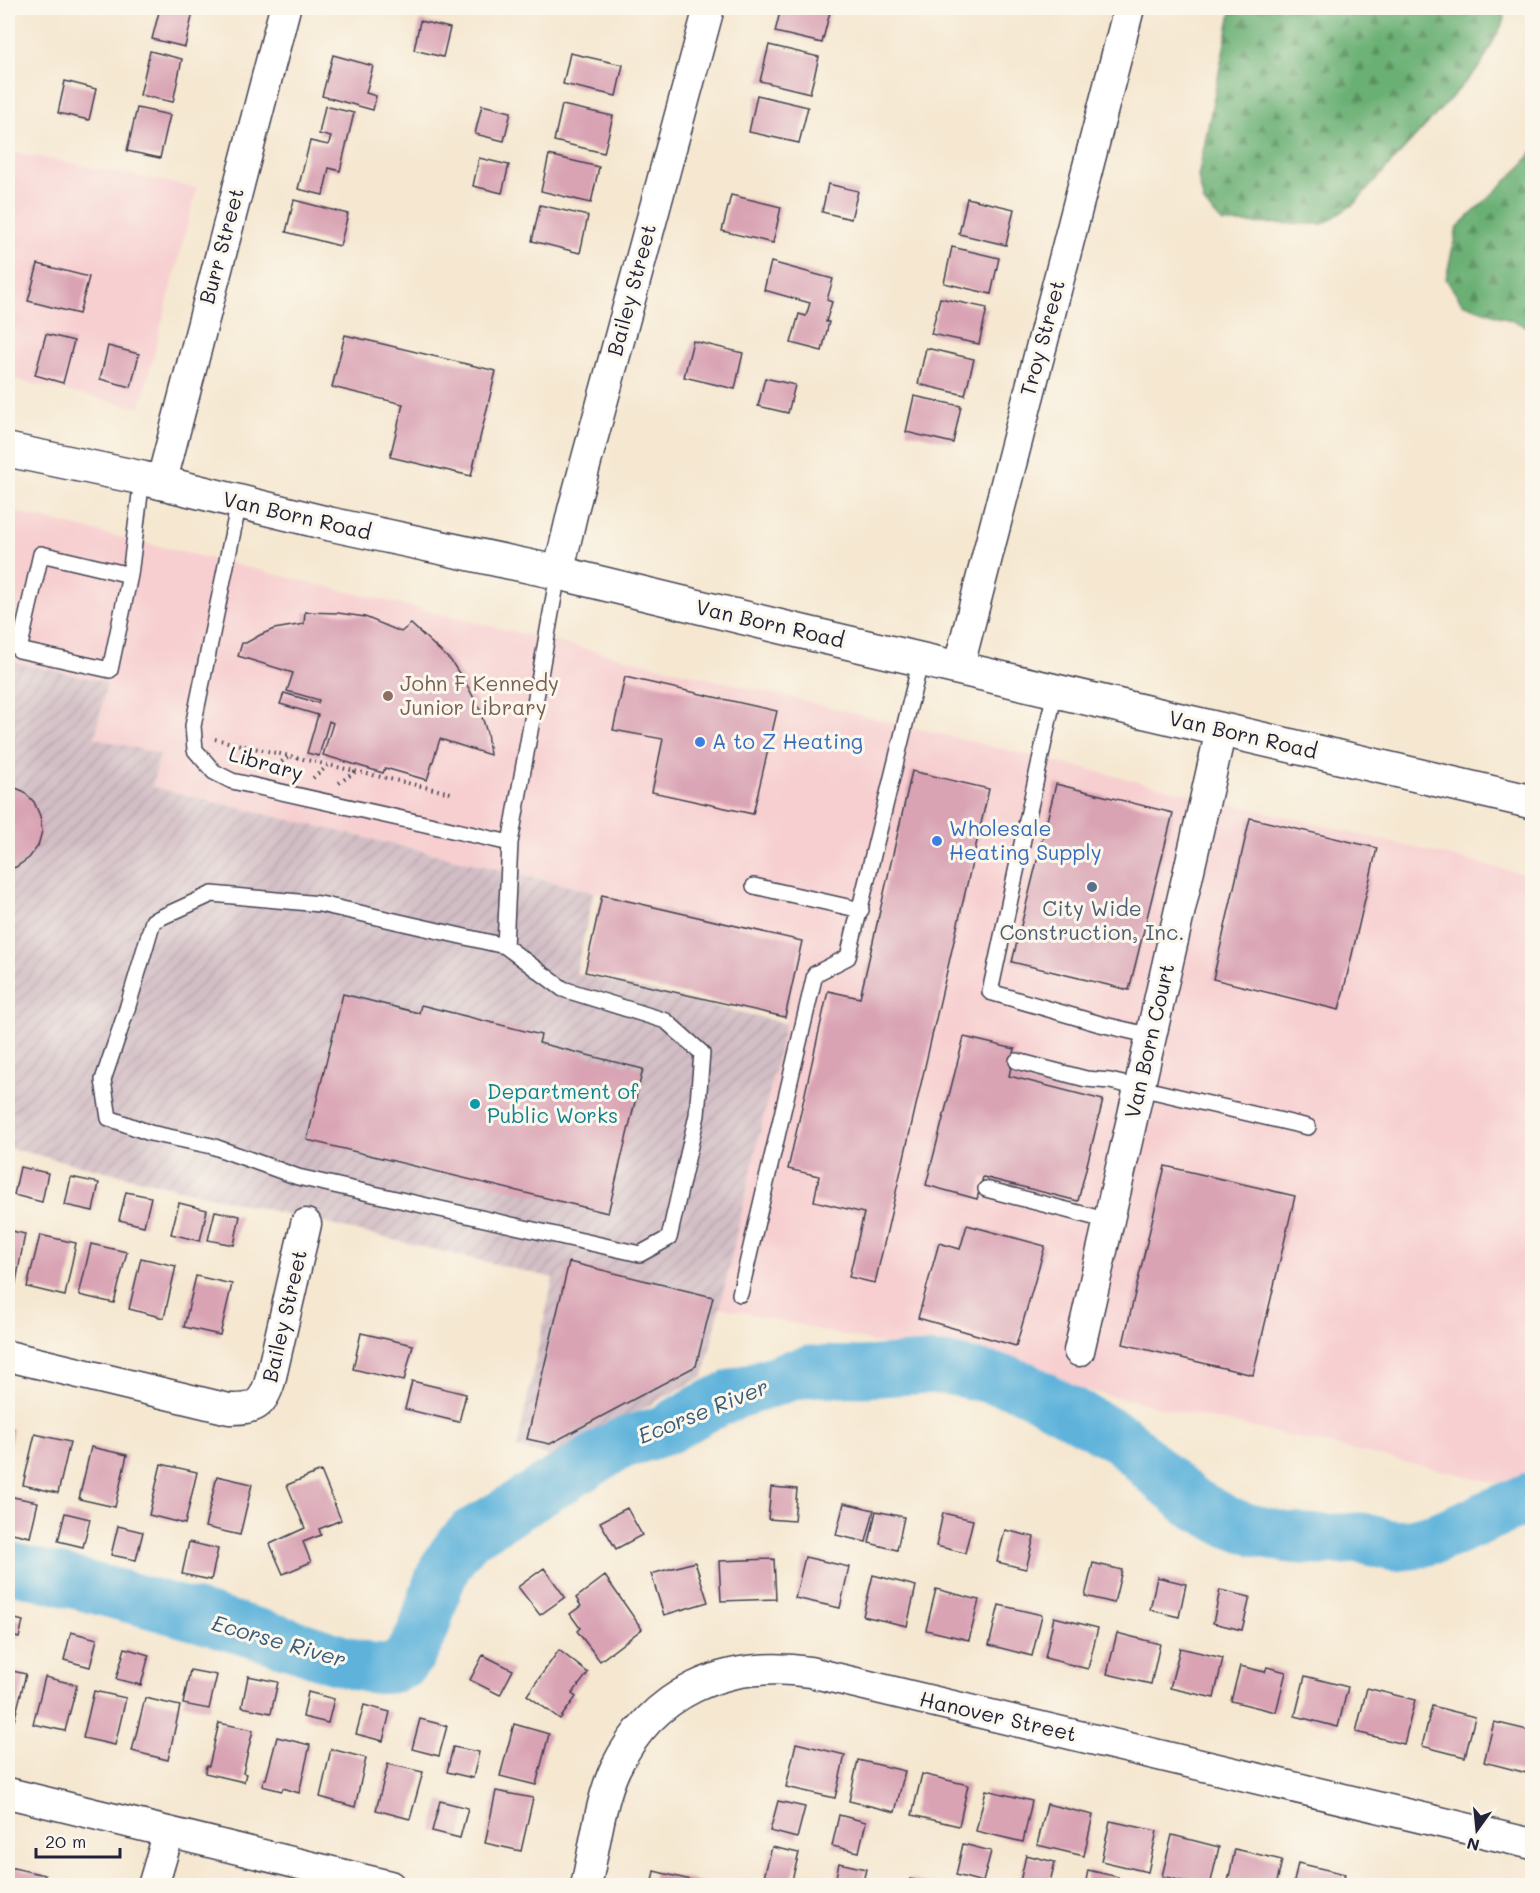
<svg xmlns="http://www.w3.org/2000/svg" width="1540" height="1893" font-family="Mali,sans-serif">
  <defs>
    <pattern id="industrial-furrows" width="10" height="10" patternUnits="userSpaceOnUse" patternTransform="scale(1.5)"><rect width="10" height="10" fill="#d2bdc5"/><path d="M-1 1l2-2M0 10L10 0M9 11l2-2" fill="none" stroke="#b4a2aa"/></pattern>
    <pattern id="forest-firs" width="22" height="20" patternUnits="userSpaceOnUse" patternTransform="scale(1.5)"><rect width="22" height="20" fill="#6bb074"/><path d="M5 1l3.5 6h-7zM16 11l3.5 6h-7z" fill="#588f60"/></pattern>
  </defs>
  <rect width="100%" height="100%" fill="#fbf7ec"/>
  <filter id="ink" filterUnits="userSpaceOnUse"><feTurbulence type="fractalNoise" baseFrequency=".0167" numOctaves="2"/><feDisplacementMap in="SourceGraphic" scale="12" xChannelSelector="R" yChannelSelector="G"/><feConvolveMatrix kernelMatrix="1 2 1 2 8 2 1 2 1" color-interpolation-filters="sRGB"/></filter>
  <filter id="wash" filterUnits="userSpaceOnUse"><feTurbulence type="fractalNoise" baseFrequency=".008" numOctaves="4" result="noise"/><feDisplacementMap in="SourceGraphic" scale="24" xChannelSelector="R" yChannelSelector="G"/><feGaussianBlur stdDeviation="1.35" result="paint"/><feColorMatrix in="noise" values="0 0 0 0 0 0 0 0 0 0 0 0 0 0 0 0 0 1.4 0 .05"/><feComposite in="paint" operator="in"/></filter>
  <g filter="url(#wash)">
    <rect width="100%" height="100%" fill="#f5e7d0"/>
    <path fill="#f7cfd0" d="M 8,151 L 197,188 L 140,408 L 8,378 Z
      M 8,510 L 1532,876 L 1532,1491 L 719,1307 L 785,1023 L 802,941 L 152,787 L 160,754 L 95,739 L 107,682 L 8,661 Z"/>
    <path fill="url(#industrial-furrows)" d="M 8,661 L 107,682 L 95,738 L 160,754 L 152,787 L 594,892 L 576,973 L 785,1023 L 704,1376 L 552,1457 L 517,1448 L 553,1278 L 8,1148 Z"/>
    <path fill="url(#forest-firs)" stroke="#466958" stroke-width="1.5" d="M 1232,8 L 1504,8 L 1504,21 L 1481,65 L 1354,204 L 1323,224 L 1223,223 L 1204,203 L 1198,177 Z
      M 1532,152 L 1532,328 L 1462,303 L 1446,279 L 1457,228 L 1523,165 Z"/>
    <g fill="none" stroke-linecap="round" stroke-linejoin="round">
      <path stroke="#5eb3db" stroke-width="51" d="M 8,1567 C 106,1590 204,1617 301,1647 C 323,1654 383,1679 401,1664 C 425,1645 430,1601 442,1574 C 449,1558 459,1546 471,1534 L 620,1444 L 665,1430 L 702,1409 L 735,1394 L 789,1376 L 810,1371 L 863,1372 L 929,1368 L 952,1370 L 1009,1382 L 1024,1387 L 1123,1440 L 1157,1473 L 1190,1501 L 1226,1521 L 1245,1528 L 1288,1538 L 1321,1540 L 1361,1538 L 1394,1546 L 1412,1544 L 1439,1537 L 1532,1497"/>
    </g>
    <g id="blocks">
      <path fill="#d9a3b4" d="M 160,8 L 194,8 L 185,47 L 152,39 Z
        M 781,8 L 831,8 L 822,43 L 775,32 Z
        M 420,21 L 450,28 L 443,57 L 414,50 Z
        M 769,45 L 819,57 L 810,93 L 760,81 Z
        M 150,51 L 182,59 L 173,102 L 140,95 Z
        M 570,53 L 623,65 L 616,96 L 563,84 Z
        M 333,55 L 373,66 L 366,93 L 376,96 L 373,110 L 322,96 Z
        M 65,81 L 96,89 L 89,120 L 58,113 Z
        M 757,95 L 808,107 L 799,143 L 749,132 Z
        M 482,105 L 511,112 L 504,141 L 475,134 Z
        M 562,105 L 613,116 L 604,153 L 554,141 Z
        M 325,106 L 354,113 L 340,171 L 329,168 L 323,195 L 298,189 L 310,141 L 328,145 L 331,137 L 319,134 Z
        M 137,108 L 170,115 L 160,158 L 127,151 Z
        M 549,155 L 599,167 L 591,203 L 541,191 Z
        M 479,158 L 509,165 L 502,193 L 473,186 Z
        M 828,184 L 858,191 L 851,219 L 822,212 Z
        M 731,195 L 781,207 L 773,243 L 722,231 Z
        M 967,198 L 1014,209 L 1006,245 L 959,234 Z
        M 294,200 L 348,214 L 340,246 L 286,232 Z
        M 540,205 L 588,216 L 580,253 L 532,241 Z
        M 952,247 L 999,258 L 991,294 L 944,283 Z
        M 771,262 L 833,279 L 827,300 L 832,302 L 826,322 L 829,322 L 822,351 L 791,343 L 799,314 L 806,316 L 810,303 L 764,290 Z
        M 38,264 L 89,277 L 79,314 L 28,301 Z
        M 940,298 L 987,308 L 979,344 L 931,334 Z
        M 46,334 L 74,341 L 63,383 L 35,375 Z
        M 345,335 L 496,371 L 471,476 L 390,457 L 403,404 L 332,387 Z
        M 693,341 L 743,353 L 735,389 L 684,377 Z
        M 108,346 L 139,354 L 131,387 L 100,379 Z
        M 926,348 L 974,359 L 965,395 L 918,384 Z
        M 765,378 L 795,385 L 788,413 L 758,406 Z
        M 914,396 L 961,406 L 953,443 L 906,432 Z
        M 305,612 L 338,613 L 365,617 L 401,632 L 411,624 L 451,661 L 468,687 L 480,710 L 487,733 L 490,755 L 440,739 L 427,780 L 385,768 L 383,773 L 323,755 L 333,723 L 329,721 L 319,756 L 307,753 L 318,715 L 280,704 L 284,693 L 318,703 L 319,700 L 287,691 L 293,673 L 238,656 L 242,643 L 246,643 L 260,635 L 274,629 L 304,624 Z
        M 625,677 L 777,711 L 753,814 L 652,792 L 663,739 L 613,730 Z
        M 912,771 L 989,789 L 875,1283 L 849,1277 L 864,1213 L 814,1201 L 819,1176 L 788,1169 L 828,991 L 860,998 Z
        M 1056,784 L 1173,813 L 1129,990 L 1012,962 Z
        M 8,785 L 23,791 L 34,802 L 40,816 L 42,831 L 38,846 L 29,858 L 16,867 L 8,869 Z
        M 1250,818 L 1377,848 L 1339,1010 L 1213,979 Z
        M 602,895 L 802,941 L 785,1017 L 585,972 Z
        M 343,994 L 419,1013 L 421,1005 L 541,1035 L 539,1043 L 643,1069 L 608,1213 L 307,1140 Z
        M 964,1037 L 1015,1049 L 1009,1076 L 1103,1100 L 1078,1201 L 983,1177 L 977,1199 L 926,1185 Z
        M 1165,1166 L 1295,1196 L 1253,1375 L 1123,1344 Z
        M 20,1167 L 48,1173 L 42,1202 L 14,1195 Z
        M 71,1177 L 99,1183 L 93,1211 L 65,1205 Z
        M 126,1192 L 151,1197 L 144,1226 L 119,1220 Z
        M 179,1203 L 207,1210 L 200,1241 L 171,1234 Z
        M 215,1211 L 240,1216 L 234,1245 L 208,1240 Z
        M 967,1225 L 1045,1246 L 1016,1346 L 918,1318 L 939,1243 L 960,1249 Z
        M 8,1230 L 25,1234 L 15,1287 L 8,1285 Z
        M 40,1235 L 76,1243 L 65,1296 L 27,1287 Z
        M 91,1244 L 127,1252 L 114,1303 L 79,1295 Z
        M 141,1258 L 176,1266 L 164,1318 L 129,1309 Z
        M 569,1262 L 713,1297 L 696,1366 L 550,1444 L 527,1439 Z
        M 196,1276 L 232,1284 L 220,1335 L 184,1327 Z
        M 361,1333 L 413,1345 L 404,1381 L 353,1369 Z
        M 412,1381 L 466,1394 L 459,1422 L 405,1409 Z
        M 8,1428 L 13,1429 L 8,1451 Z
        M 35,1434 L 70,1442 L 58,1493 L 23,1485 Z
        M 91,1447 L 127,1455 L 115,1507 L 79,1499 Z
        M 161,1464 L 197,1472 L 185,1524 L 149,1515 Z
        M 321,1471 L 341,1520 L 319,1529 L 321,1535 L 303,1542 L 311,1562 L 283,1574 L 270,1544 L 305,1528 L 287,1485 Z
        M 217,1476 L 252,1484 L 240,1535 L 205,1527 Z
        M 771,1487 L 797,1489 L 794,1521 L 768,1519 Z
        M 8,1496 L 38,1502 L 30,1537 L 8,1532 Z
        M 844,1503 L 874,1510 L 866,1542 L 836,1535 Z
        M 627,1508 L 642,1535 L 616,1549 L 600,1522 Z
        M 876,1511 L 904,1517 L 897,1550 L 869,1543 Z
        M 65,1513 L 90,1519 L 83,1547 L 58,1541 Z
        M 943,1513 L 973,1520 L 965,1553 L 936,1546 Z
        M 118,1526 L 143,1532 L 136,1560 L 111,1555 Z
        M 1005,1530 L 1034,1537 L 1026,1569 L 997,1562 Z
        M 189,1542 L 218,1549 L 211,1580 L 182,1574 Z
        M 805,1557 L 849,1567 L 840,1608 L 795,1598 Z
        M 774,1559 L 776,1599 L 721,1601 L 719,1561 Z
        M 695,1562 L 708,1602 L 664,1615 L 651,1574 Z
        M 1093,1563 L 1122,1570 L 1114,1603 L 1085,1596 Z
        M 544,1568 L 565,1597 L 540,1615 L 518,1587 Z
        M 873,1575 L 916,1586 L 907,1626 L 863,1616 Z
        M 605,1576 L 642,1629 L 600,1661 L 577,1631 L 580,1628 L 570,1614 L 581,1606 L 576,1598 Z
        M 1157,1577 L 1186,1584 L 1179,1617 L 1150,1610 Z
        M 936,1589 L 979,1600 L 969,1640 L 926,1630 Z
        M 1220,1590 L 1250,1597 L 1242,1630 L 1213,1623 Z
        M 999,1605 L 1042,1615 L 1032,1656 L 989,1645 Z
        M 8,1617 L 23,1621 L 19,1638 L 8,1635 Z
        M 1054,1617 L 1098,1628 L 1088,1669 L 1045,1658 Z
        M 71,1632 L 97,1639 L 90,1667 L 64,1660 Z
        M 1117,1633 L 1160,1644 L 1151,1684 L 1107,1674 Z
        M 125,1648 L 149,1655 L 141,1685 L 116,1679 Z
        M 1180,1648 L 1223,1658 L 1214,1698 L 1170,1688 Z
        M 559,1650 L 588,1673 L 572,1694 L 576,1697 L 560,1719 L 527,1695 Z
        M 483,1655 L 513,1670 L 500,1695 L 470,1680 Z
        M 1240,1666 L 1265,1672 L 1267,1667 L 1286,1672 L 1276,1712 L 1231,1701 Z
        M 8,1670 L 26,1674 L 14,1721 L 8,1719 Z
        M 190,1670 L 217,1675 L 209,1709 L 183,1704 Z
        M 248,1676 L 278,1682 L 271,1713 L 242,1707 Z
        M 1305,1676 L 1348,1687 L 1338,1727 L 1295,1716 Z
        M 45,1677 L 77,1685 L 65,1731 L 33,1724 Z
        M 1367,1688 L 1415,1700 L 1404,1744 L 1356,1732 Z
        M 94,1691 L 126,1698 L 115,1745 L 83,1738 Z
        M 308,1692 L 334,1699 L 328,1723 L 303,1717 Z
        M 145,1698 L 180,1706 L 168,1760 L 132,1751 Z
        M 364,1705 L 390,1712 L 383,1741 L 356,1734 Z
        M 1432,1706 L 1475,1717 L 1465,1757 L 1422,1746 Z
        M 420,1719 L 447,1726 L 439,1756 L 412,1749 Z
        M 1494,1722 L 1532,1731 L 1532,1752 L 1527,1773 L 1484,1762 Z
        M 219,1723 L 253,1730 L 243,1773 L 246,1774 L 244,1782 L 205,1773 L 206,1766 L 209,1766 Z
        M 514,1724 L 549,1734 L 536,1785 L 500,1776 Z
        M 277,1737 L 310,1745 L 299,1793 L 283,1788 L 282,1791 L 262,1786 L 264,1779 L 266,1779 Z
        M 796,1743 L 845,1755 L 835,1798 L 786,1787 Z
        M 453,1747 L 479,1752 L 473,1778 L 447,1772 Z
        M 331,1749 L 366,1758 L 355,1807 L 320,1797 Z
        M 858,1760 L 905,1771 L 895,1812 L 849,1801 Z
        M 388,1764 L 423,1772 L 410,1819 L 376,1810 Z
        M 922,1774 L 968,1785 L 959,1826 L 912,1815 Z
        M 986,1790 L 1032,1801 L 1023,1842 L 976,1831 Z
        M 496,1791 L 533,1798 L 521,1851 L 485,1843 Z
        M 440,1801 L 468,1808 L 460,1838 L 432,1831 Z
        M 778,1801 L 805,1807 L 797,1838 L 770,1831 Z
        M 1047,1804 L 1093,1815 L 1084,1856 L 1037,1845 Z
        M 839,1815 L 866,1822 L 859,1852 L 832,1846 Z
        M 1110,1821 L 1157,1831 L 1148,1872 L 1101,1861 Z
        M 1172,1835 L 1219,1847 L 1210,1886 L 1202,1886 L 1162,1876 Z
        M 963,1844 L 991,1851 L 983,1882 L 956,1875 Z
        M 772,1847 L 799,1853 L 791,1884 L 764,1877 Z
        M 1235,1849 L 1282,1860 L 1276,1886 L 1227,1886 Z
        M 1026,1855 L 1055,1862 L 1049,1886 L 1019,1886 Z
        M 839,1863 L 866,1869 L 862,1886 L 834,1886 Z
        M 1298,1863 L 1345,1874 L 1342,1886 L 1293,1886 Z
        M 9,1867 L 45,1875 L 43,1886 L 8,1886 Z
        M 1088,1870 L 1118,1877 L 1116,1886 L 1085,1886 Z
        M 654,1871 L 711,1885 L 711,1886 L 651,1886 Z
        M 910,1879 L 933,1885 L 932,1886 L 908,1886 Z"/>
    </g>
  </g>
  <g filter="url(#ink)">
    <use href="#blocks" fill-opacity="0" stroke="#424051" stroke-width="1.5"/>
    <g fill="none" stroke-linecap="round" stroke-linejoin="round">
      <g stroke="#424051" stroke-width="18">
        <path id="lane" d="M 239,502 L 193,726 L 195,750 L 214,772 L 232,781 L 510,843
          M 130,575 L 41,554 L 19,650 L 110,670 L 130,575 L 142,478
          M 1055,691 L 990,992 L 1100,1024 L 1152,1036
          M 754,886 L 861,910
          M 505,946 L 320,904 L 212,894 L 153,921 L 127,1009 L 103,1080 L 109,1118 L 150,1133 L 212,1146 L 298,1177 L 640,1254 L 669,1238 L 697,1115 L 702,1053 L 666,1021 L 563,989 L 505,946 L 510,843 L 558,574
          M 1017,1061 L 1086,1079 L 1110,1081 L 1308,1127
          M 986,1189 L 1109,1221
          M 740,1294 L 815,974 L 848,957 L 921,659"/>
      </g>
      <g stroke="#424051" stroke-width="33">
        <path id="street" d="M 161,484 L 285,8
          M 558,574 L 573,510 L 709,8
          M 958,669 L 1129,8
          M 1079,1351 L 1221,730
          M 8,1356 L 229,1409 C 254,1410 263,1405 270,1381 L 306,1224
          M 8,1793 L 390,1886
          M 153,1886 L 169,1832
          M 586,1886 C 594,1851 600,1801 615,1769 C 652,1692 726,1659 810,1672 L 1532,1844"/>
      </g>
      <g stroke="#424051" stroke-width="36">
        <path id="secondary" d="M 8,450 L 142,478 L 330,524 L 551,571 L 807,633 L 1532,802"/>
      </g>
      <path stroke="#424051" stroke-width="4" stroke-dasharray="1.5 4.5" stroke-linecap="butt" d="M 215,739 L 451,793
        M 272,769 L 288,757
        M 313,778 L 329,765
        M 339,783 L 355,772"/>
      <use href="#lane" stroke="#fff" stroke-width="15"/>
      <use href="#street" stroke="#fff" stroke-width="30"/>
      <use href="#secondary" stroke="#fff" stroke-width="33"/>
    </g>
  </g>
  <circle fill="#8d6e63" stroke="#fbf7ec" stroke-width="2" cx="388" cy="696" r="6"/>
  <g fill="#3f7fe0" stroke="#fbf7ec" stroke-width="2">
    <circle cx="700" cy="742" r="6"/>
    <circle cx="937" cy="841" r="6"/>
  </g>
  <circle fill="#5c6f8a" stroke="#fbf7ec" stroke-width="2" cx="1092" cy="887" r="6"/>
  <circle fill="#0f9aa8" stroke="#fbf7ec" stroke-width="2" cx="475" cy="1104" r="6"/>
  <g text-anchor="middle" stroke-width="6" stroke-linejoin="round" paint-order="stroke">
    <g font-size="21" fill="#22223b" stroke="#fbf7ec">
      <text transform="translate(222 246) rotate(-75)" y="7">Burr Street</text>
      <text transform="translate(632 290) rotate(-75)" y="7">Bailey Street</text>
      <text transform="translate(1043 338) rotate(-75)" y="7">Troy Street</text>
      <text transform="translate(297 516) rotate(13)" y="7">Van Born Road</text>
      <text transform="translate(770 624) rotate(13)" y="7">Van Born Road</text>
      <text transform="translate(1243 735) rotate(13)" y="7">Van Born Road</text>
      <text transform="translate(266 764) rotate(16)" y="7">Library</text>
      <text transform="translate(1150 1041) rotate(-77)" y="7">Van Born Court</text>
      <text transform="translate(285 1316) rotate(-77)" y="7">Bailey Street</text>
      <text transform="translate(998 1717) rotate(13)" y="7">Hanover Street</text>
    </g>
    <g font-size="21" fill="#785e54" stroke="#fbf7ec" text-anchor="start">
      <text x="400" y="691">John F Kennedy<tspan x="400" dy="24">Junior Library</tspan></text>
    </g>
    <g font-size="21" fill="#366cbe" stroke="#fbf7ec" text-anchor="start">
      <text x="712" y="749">A to Z Heating</text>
      <text x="949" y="836">Wholesale<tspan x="949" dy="24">Heating Supply</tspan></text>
    </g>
    <g font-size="21" fill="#4e5e75" stroke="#fbf7ec">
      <text x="1092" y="916">City Wide<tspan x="1092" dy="24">Construction, Inc.</tspan></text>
    </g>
    <g font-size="21" fill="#0d838f" stroke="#fbf7ec" text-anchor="start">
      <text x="487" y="1099">Department of<tspan x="487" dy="24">Public Works</tspan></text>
    </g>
    <g font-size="22" font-style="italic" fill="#3a5c7b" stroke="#fbf7ec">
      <text transform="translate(703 1411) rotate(-22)" y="8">Ecorse River</text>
      <text transform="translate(279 1641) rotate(16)" y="8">Ecorse River</text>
    </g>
  </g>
  <rect width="1540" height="1893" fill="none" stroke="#fbf7ec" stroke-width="30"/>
  <g transform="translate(1477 1830) rotate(195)" stroke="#fbf7ec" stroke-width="4.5" paint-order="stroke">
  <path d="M0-4.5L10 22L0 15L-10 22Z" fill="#22223b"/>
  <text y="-9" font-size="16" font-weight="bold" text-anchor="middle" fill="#22223b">N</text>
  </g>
  <path d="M36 1848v9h84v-9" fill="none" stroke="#22223b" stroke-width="3"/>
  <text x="45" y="1848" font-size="18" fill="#22223b" stroke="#fbf7ec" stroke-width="4.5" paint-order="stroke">20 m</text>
</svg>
